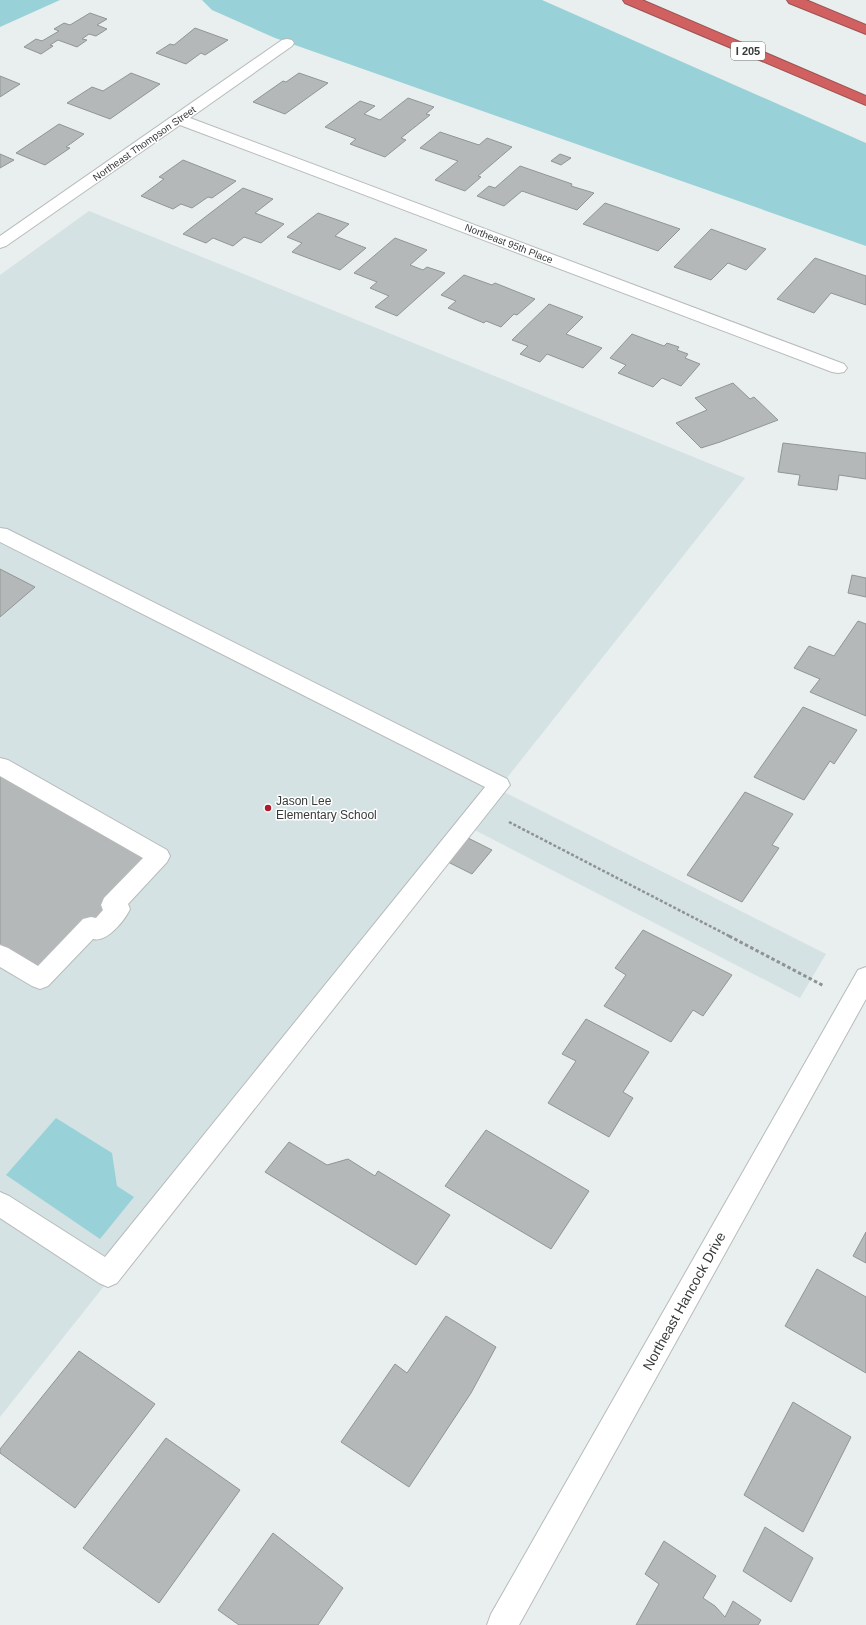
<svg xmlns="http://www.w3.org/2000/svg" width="866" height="1625" font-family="Arial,sans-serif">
  <rect width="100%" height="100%" fill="#e9eeee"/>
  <path fill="#d4e2e3" d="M 89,211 L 745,478 L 498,789 L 826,954 L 800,998 L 469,827 L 0,1417 L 0,275 Z"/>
  <path fill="#98d2d8" d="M 0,0 L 60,0 L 0,27 Z
    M 202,0 L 542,0 L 866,143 L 866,246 L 275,38 L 212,10 Z
    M 56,1118 L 112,1153 L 117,1186 L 134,1197 L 100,1239 L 6,1175 Z"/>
  <path fill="#b4b8b8" stroke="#919596" d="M 90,13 L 107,19 L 97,25 L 107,29 L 96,36 L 89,34 L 82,39 L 87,40 L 77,47 L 58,40 L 50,45 L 53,46 L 41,54 L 24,47 L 36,39 L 42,41 L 59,31 L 54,29 L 64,23 L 70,25 Z
    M 195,28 L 228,40 L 205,55 L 201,53 L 186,64 L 156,53 L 170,44 L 174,45 Z
    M 131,73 L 160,84 L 110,119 L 67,103 L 92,87 L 103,91 Z
    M 299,73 L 328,83 L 285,114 L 253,102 L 283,81 L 286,82 Z
    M 0,76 L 20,84 L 0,97 Z
    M 408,98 L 434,107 L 426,114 L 430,115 L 401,138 L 406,140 L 385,157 L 350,144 L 356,139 L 325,127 L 360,101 L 375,106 L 364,114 L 380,120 Z
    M 59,124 L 84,134 L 66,147 L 70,148 L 45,165 L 16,153 Z
    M 440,132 L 479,145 L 487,138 L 512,147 L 478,176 L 481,177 L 465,191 L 435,180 L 458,161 L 420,148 Z
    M 0,154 L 14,160 L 0,168 Z
    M 560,154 L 571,158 L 561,165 L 551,161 Z
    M 183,160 L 236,181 L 212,198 L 208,197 L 192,208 L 181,204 L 173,209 L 141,196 L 164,179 L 159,177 Z
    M 520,166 L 572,184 L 571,186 L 594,193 L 577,210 L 522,191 L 504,206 L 477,196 L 489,186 L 495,188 Z
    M 243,188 L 273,199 L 255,213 L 284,224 L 261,243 L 244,237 L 233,246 L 213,238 L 206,243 L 183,234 Z
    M 605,203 L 680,229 L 658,251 L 583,224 Z
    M 318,213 L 349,224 L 335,236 L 366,248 L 340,270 L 292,252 L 302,243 L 287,237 Z
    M 711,229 L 766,249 L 746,270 L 728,263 L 711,280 L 674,267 Z
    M 395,238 L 427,250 L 410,265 L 423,270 L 427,267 L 445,273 L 397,316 L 375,307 L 389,296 L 370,288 L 377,282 L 354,273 Z
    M 815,258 L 866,276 L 866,305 L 831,293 L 814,313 L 777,299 Z
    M 464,275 L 492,285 L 495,283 L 535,299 L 517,315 L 514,314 L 501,327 L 486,321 L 484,323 L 448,308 L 456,301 L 441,295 Z
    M 549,304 L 583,317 L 566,334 L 602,348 L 583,368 L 547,354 L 540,362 L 520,354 L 528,346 L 512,340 Z
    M 632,334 L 664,346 L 667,343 L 679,347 L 677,350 L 688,354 L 685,358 L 700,364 L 681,386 L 662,378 L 653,387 L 618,373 L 626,365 L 610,358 Z
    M 733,383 L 750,399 L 754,397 L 778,420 L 720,442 L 701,448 L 676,423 L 707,410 L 695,398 Z
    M 783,443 L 866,453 L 866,479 L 839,475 L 837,490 L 798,485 L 800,475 L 778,472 Z
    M 0,569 L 35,587 L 0,617 Z
    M 852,575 L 866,578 L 866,597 L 848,593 Z
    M 858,621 L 866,624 L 866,716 L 810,692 L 820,679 L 794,668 L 809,646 L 834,656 Z
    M 803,707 L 857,730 L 834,764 L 830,761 L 804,800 L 754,777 Z
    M 0,767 L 158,856 L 41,978 L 0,953 Z
    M 745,792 L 793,814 L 772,845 L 779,848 L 742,902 L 687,875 Z
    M 468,838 L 492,850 L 472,874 L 448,862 Z
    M 643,930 L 732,975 L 703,1016 L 693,1010 L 671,1042 L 604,1006 L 626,975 L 615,968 Z
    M 586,1019 L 649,1052 L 623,1092 L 633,1098 L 609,1137 L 548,1103 L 576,1061 L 562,1054 Z
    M 486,1130 L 589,1191 L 551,1249 L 445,1186 Z
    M 289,1142 L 327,1165 L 348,1159 L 375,1176 L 378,1171 L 450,1215 L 416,1265 L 265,1172 Z
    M 866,1232 L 866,1263 L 853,1256 Z
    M 817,1269 L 866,1297 L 866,1373 L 785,1326 Z
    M 446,1316 L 496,1347 L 471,1393 L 409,1487 L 341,1442 L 395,1364 L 407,1373 Z
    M 79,1351 L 155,1404 L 75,1508 L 0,1453 L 0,1449 Z
    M 793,1402 L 851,1437 L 803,1532 L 744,1495 Z
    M 166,1438 L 240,1490 L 159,1603 L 83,1548 Z
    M 765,1527 L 813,1558 L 791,1602 L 743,1571 Z
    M 273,1533 L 343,1588 L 318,1625 L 239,1625 L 218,1610 Z
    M 664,1541 L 716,1576 L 703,1598 L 715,1606 L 725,1617 L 733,1601 L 761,1620 L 758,1625 L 636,1625 L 659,1584 L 645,1574 Z"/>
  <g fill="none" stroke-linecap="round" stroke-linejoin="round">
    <g stroke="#b7bbbb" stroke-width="2">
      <path id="pedestrian" d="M 0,528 L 7,529 L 507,779 L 510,785 L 117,1283 L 108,1287 L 99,1283 L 0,1218 L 0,1192 L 9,1196 L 105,1257 L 485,787 L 0,542 Z
        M 0,758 L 8,760 L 167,850 L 170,856 L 167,862 L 128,904 L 130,909 C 125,920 107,943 93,939 L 48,986 L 40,989 L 32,986 L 0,967 L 0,945 L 8,948 L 38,966 L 83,919 L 91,917 L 96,918 L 103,910 L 101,905 L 104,898 L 143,858 L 0,776 Z"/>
    </g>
    <g stroke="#b7bbbb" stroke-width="2">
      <path id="minor" d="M 287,39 L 292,40 L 294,43 L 292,46 L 190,118 L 844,364 L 847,368 L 844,372 L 838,373 L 832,372 L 180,125 L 6,246 L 0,248 L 0,236 L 282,40 Z
        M 866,967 L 866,999 L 519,1625 L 487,1625 L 491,1614 L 858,970 Z"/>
    </g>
    <g stroke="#9b5353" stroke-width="2">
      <path id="motorway" d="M 623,0 L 642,0 L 866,96 L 866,105 L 625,3 Z
        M 787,0 L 806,0 L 866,25 L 866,34 L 789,3 Z"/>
    </g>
    <path stroke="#8e9292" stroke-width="2.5" stroke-dasharray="3 2" stroke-linecap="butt" d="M 509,822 L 731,937"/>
    <path stroke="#8e9292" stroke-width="3" stroke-dasharray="3.5 2.5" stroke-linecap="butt" d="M 729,936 L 824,986"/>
    <use href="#pedestrian" fill="#fff" fill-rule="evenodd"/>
    <use href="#minor" fill="#fff" fill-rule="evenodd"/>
    <use href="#motorway" fill="#d06160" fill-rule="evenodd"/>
  </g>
  <circle fill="#ae1b2c" stroke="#fff" stroke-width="1.5" cx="268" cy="808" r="4"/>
  <g text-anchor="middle" stroke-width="3" stroke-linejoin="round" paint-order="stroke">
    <g font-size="10" fill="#383a3a" stroke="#fff">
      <text transform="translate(144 143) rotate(-35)" y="4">Northeast Thompson Street</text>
      <text transform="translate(509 243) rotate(21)" y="4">Northeast 95th Place</text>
    </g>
    <rect fill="#fff" stroke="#747575" stroke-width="1" x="731" y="42" width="34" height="18" rx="3"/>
    <g font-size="11" font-weight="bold" fill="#383a3a">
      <text x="748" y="55">I 205</text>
    </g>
    <g font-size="12" fill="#383a3a" stroke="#fff" text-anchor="start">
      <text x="276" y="805">Jason Lee<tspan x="276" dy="14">Elementary School</tspan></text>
    </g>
    <g font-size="14" fill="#383a3a" stroke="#fff">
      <text transform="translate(684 1301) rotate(-61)" y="5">Northeast Hancock Drive</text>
    </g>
  </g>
</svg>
